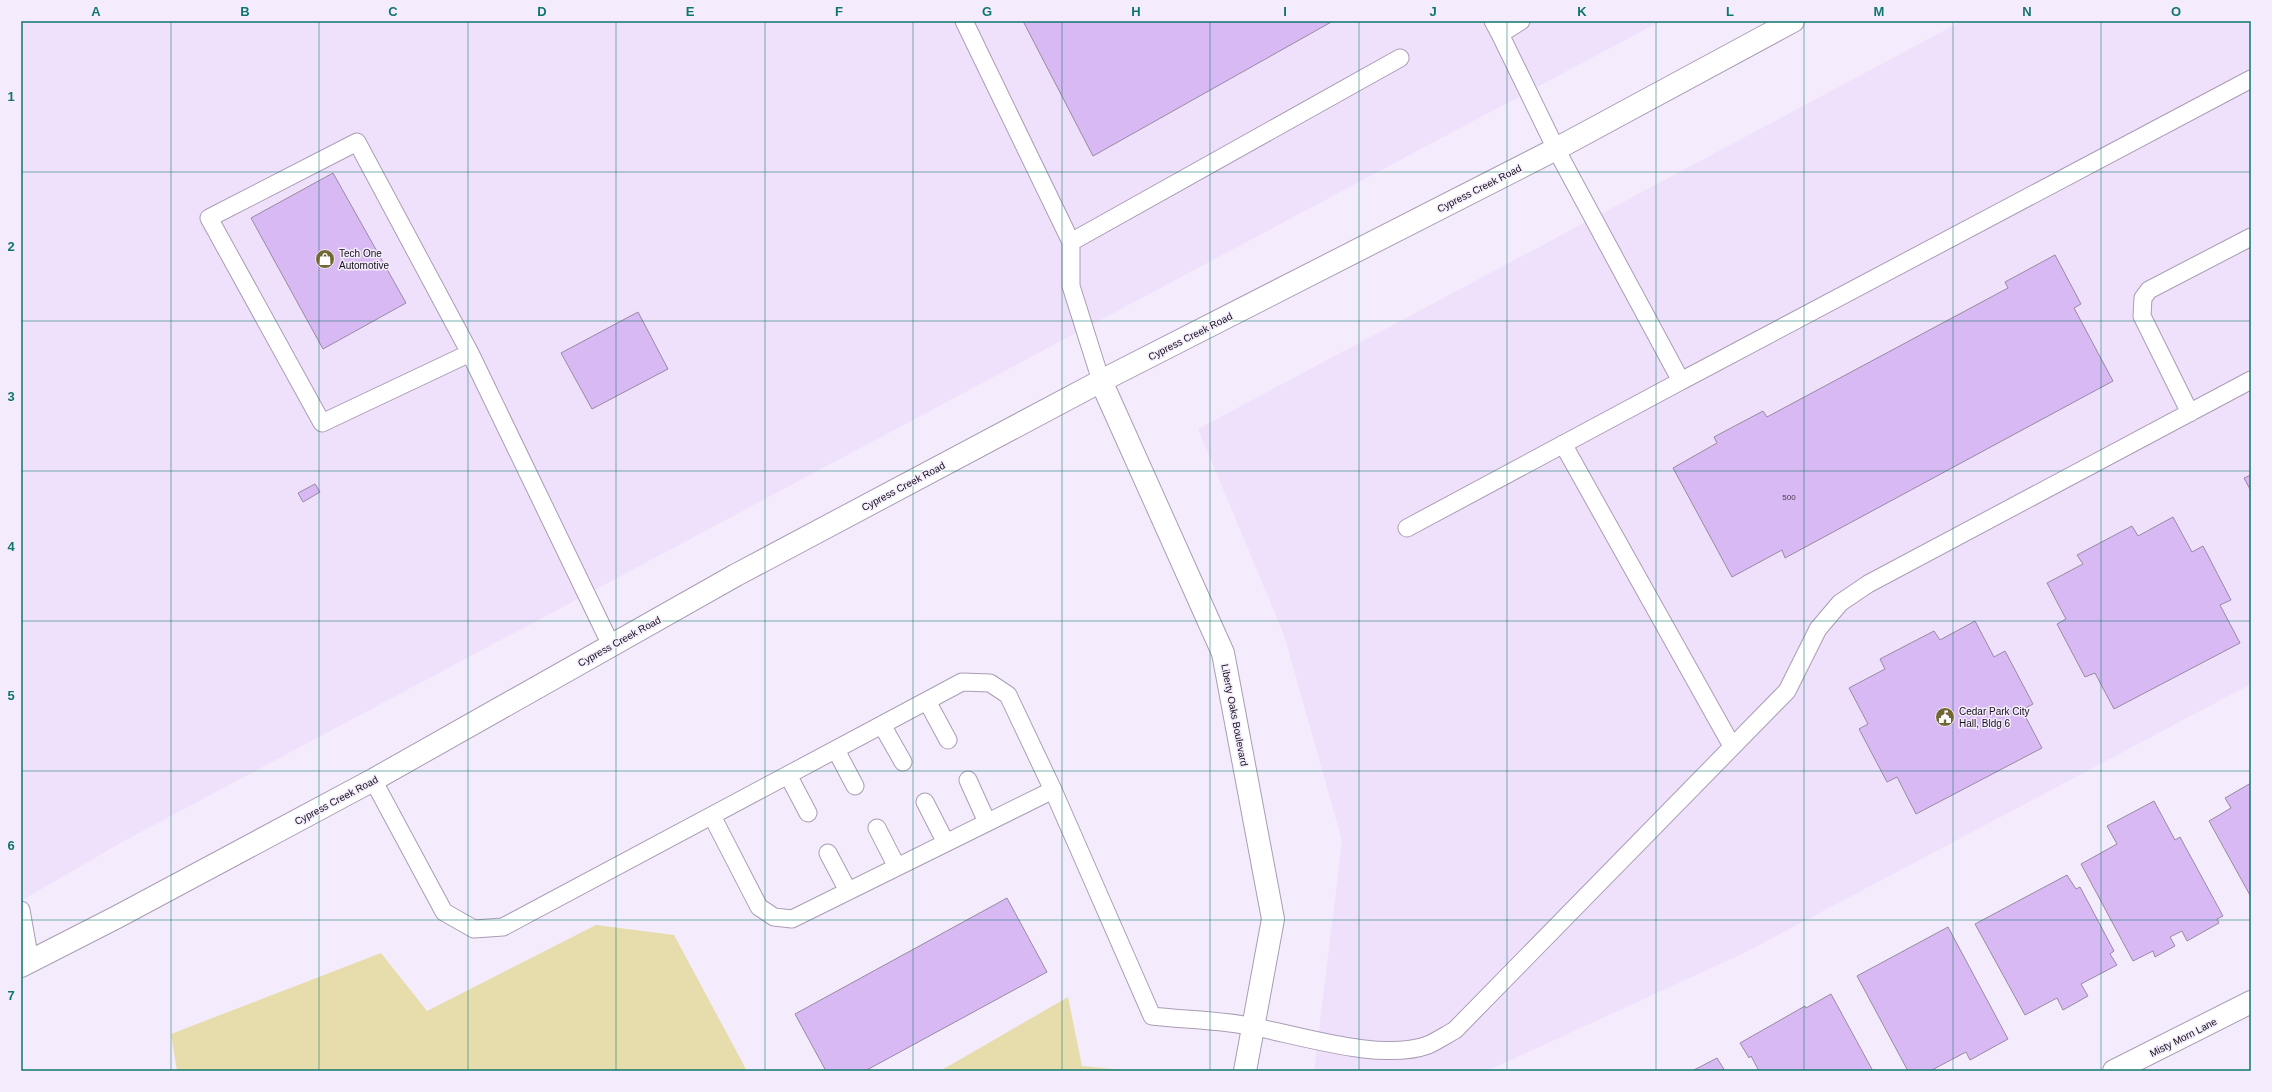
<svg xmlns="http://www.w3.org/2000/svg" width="2272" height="1092" font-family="Arial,sans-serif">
  <rect width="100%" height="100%" fill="#f4ecfc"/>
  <path fill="#efe1fb" d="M 21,21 L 1661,21 L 124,841 L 21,901 Z
    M 1962,21 L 2251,21 L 2251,684 L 1744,953 L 1487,1071 L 1314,1071 L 1342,841 L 1284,635 L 1198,429 Z"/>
  <path fill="#e6dcac" d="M 596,925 L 674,935 L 747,1071 L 177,1071 L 171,1034 L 381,953 L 427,1011 Z
    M 1068,997 L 1082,1066 L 1135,1071 L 940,1071 Z"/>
  <path fill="#d9b9f3" stroke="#978aa2" d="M 1023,21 L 1333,21 L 1093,156 Z
    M 333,173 L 406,303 L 323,349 L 251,218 Z
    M 2055,255 L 2081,304 L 2074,308 L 2113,381 L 1785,558 L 1782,550 L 1732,577 L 1673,468 L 1717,443 L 1714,437 L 1763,411 L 1767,417 L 2008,288 L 2005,282 Z
    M 638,312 L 668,369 L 592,409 L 561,353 Z
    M 2251,475 L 2251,491 L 2244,478 Z
    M 315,484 L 320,492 L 303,502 L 298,493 Z
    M 2173,517 L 2192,552 L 2203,546 L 2231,600 L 2220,605 L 2240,643 L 2114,709 L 2095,673 L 2085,677 L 2057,624 L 2066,619 L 2047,583 L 2083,564 L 2077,555 L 2132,526 L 2138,536 Z
    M 1975,621 L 1994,657 L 2005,651 L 2033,704 L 2022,710 L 2042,748 L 1916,814 L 1897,777 L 1887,782 L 1859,729 L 1868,724 L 1849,688 L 1885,669 L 1880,659 L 1934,631 L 1940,640 Z
    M 2251,783 L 2251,897 L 2209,821 L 2231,808 L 2225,798 Z
    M 2154,801 L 2175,840 L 2180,837 L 2223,916 L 2217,919 L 2219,923 L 2187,941 L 2182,931 L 2170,937 L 2175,946 L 2155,957 L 2153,951 L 2133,961 L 2081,864 L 2117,844 L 2107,826 Z
    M 2067,875 L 2076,889 L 2080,887 L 2114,951 L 2110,954 L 2117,965 L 2081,984 L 2088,996 L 2063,1010 L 2057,998 L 2025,1015 L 1975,924 Z
    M 1007,898 L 1047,972 L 865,1071 L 826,1071 L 795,1014 Z
    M 1948,927 L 2008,1039 L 1970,1060 L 1966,1052 L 1930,1071 L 1908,1071 L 1857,976 Z
    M 1831,994 L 1873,1071 L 1759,1071 L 1751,1056 L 1749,1058 L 1740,1043 L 1805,1006 L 1806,1008 Z
    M 1717,1058 L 1725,1071 L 1692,1071 Z"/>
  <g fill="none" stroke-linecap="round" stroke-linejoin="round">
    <g stroke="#aa9cb5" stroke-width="19">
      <path id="service" d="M 964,21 L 1071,242
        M 1493,21 L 1500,34
        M 1521,21 L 1500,34 L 1556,149 L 1681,381 L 2251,79
        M 470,353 L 322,423 L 209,218 L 357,142 L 470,353 L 611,645
        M 1101,381 L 1071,286 L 1071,242 L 1400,58
        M 2190,413 L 2142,316 L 2143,298 L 2149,290 L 2251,237
        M 1563,444 L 1732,746
        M 1407,528 L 1681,381
        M 927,701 L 948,740
        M 882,725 L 903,762
        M 836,750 L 855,786
        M 788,775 L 808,813
        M 373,780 L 444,912 L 474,929 L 503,927 L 962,682 L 990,683 L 1008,695 L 1053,790 L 1152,1016 C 1186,1020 1222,1020 1255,1027 C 1302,1036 1382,1062 1428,1045 C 1437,1041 1446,1035 1455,1030 L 1787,691 L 1818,629 L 1840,603 L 1868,584 L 2251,380
        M 968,780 L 987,822
        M 925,802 L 946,843
        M 712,816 L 759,907 L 774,917 L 792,919 L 1053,790
        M 877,828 L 897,867
        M 828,853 L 848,891
        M 21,910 L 30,961"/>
    </g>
    <g stroke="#aa9cb5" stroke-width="24">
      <path id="minor" d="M 1101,381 L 1223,653 L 1273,919 L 1245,1071
        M 2114,1071 L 2251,1002"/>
    </g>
    <g stroke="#aa9cb5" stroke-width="24">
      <path id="secondary" d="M 21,966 L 117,917 L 373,780 L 736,575 L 1101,381 L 1556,149 L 1793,21"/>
    </g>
    <use href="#service" stroke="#fff" stroke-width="17"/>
    <use href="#minor" stroke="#fff" stroke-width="22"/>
    <use href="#secondary" stroke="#fff" stroke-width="22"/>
  </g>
  <path fill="none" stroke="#0f766e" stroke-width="1" stroke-opacity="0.55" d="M 171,21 L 171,1071M 319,21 L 319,1071M 468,21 L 468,1071M 616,21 L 616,1071M 765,21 L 765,1071M 913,21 L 913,1071M 1062,21 L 1062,1071M 1210,21 L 1210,1071M 1359,21 L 1359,1071M 1507,21 L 1507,1071M 1656,21 L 1656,1071M 1804,21 L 1804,1071M 1953,21 L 1953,1071M 2101,21 L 2101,1071M 21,172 L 2251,172M 21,321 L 2251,321M 21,471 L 2251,471M 21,621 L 2251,621M 21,771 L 2251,771M 21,920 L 2251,920"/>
  <defs>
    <g id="shop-disc" transform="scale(1)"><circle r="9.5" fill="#726835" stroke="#f4ecfc"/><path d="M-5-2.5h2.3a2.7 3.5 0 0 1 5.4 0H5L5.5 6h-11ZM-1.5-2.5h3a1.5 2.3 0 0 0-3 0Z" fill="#fff"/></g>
    <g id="civic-disc" transform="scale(1)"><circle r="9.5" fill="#726835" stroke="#f4ecfc"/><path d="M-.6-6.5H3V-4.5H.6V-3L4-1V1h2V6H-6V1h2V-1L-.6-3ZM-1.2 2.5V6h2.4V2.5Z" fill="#fff"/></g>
  </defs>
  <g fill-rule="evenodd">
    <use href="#shop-disc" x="325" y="259"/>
    <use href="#civic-disc" x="1945" y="717"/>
  </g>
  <g text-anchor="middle" stroke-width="3" stroke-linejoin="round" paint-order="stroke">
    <g font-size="8" fill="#473b50">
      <text x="1789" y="500">500</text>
    </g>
    <g font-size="10" fill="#16111a" stroke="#f4ecfc">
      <text transform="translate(1479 188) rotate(-27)" y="4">Cypress Creek Road</text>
      <text transform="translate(1190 336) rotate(-27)" y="4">Cypress Creek Road</text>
      <text transform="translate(903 486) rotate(-28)" y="4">Cypress Creek Road</text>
      <text transform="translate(619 641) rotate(-29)" y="4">Cypress Creek Road</text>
      <text transform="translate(1235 715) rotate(79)" y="4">Liberty Oaks Boulevard</text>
      <text transform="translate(336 800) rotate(-28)" y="4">Cypress Creek Road</text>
      <text transform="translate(2183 1037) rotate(-27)" y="4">Misty Morn Lane</text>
    </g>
    <g font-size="10" fill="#16111a" stroke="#f4ecfc" text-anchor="start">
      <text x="339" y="257">Tech One<tspan x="339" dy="12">Automotive</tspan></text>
      <text x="1959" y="715">Cedar Park City<tspan x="1959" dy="12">Hall, Bldg 6</tspan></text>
    </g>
  </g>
  <rect width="2272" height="1092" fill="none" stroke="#f4ecfc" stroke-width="44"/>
  <rect x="22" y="22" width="2228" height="1048" fill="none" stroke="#0f766e" stroke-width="1.5"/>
  <g font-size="13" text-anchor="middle" font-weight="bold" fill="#0f766e">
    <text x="96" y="16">A</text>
    <text x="245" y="16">B</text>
    <text x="393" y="16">C</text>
    <text x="542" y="16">D</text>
    <text x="690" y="16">E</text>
    <text x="839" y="16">F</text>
    <text x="987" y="16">G</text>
    <text x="1136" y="16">H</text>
    <text x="1285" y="16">I</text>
    <text x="1433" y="16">J</text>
    <text x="1582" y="16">K</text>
    <text x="1730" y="16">L</text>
    <text x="1879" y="16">M</text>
    <text x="2027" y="16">N</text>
    <text x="2176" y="16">O</text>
    <text x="11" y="101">1</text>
    <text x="11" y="251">2</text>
    <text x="11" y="401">3</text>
    <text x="11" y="551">4</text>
    <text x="11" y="700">5</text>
    <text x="11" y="850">6</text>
    <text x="11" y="1000">7</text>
  </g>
</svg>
